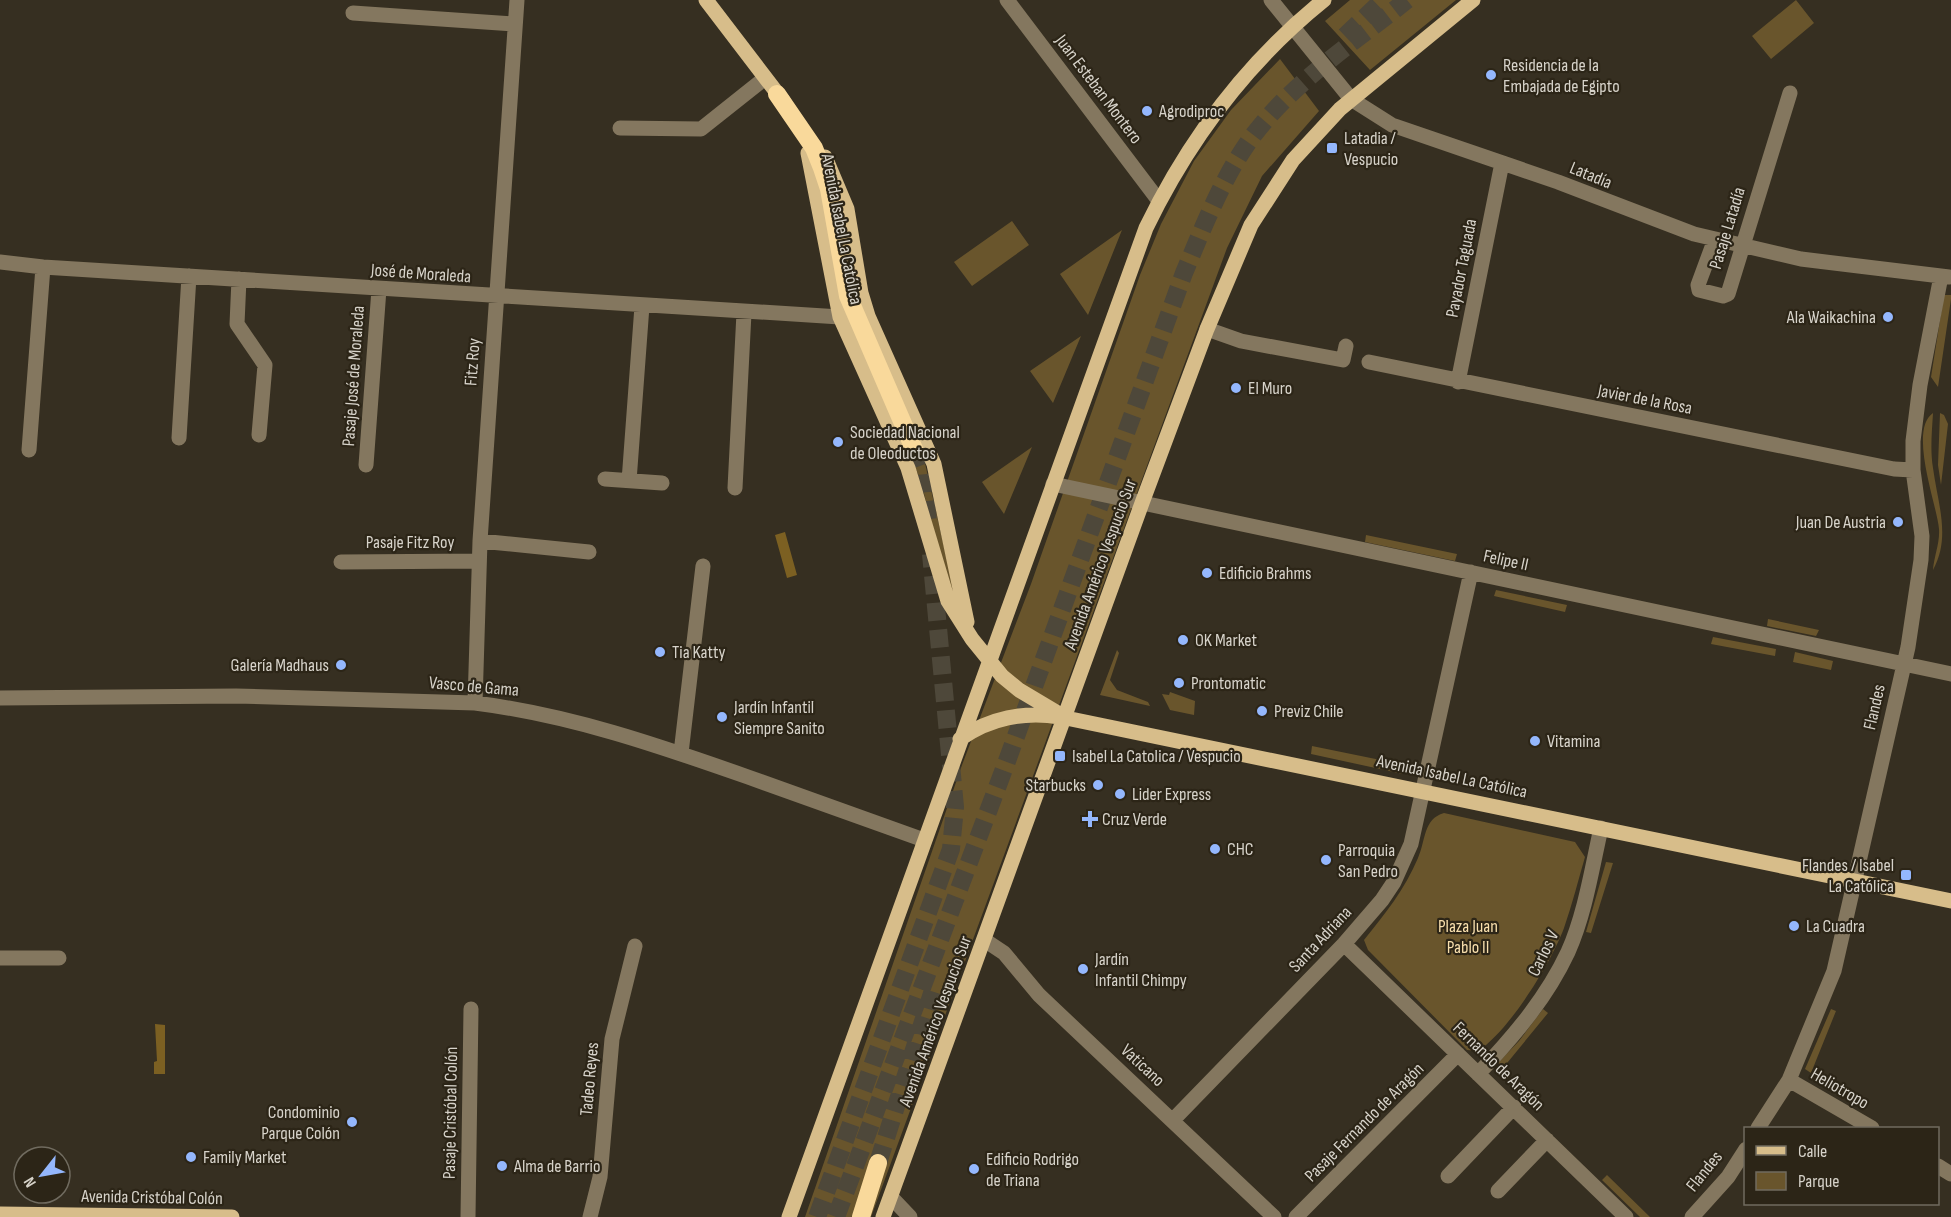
<svg xmlns="http://www.w3.org/2000/svg" width="1951" height="1217" font-family="'Sofia Sans Condensed',sans-serif">
  <rect width="100%" height="100%" fill="#362f21"/>
  <path fill="#69552c" d="M 1350,0 L 1456,0 L 1370,70 L 1325,21 Z
    M 1796,0 L 1814,23 L 1771,59 L 1752,36 Z
    M 1280,59 L 1319,111 L 1262,176 L 1227,248 L 871,1217 L 805,1217 L 962,765 L 1031,584 L 1140,275 L 1161,224 L 1194,161 L 1231,110 Z
    M 1012,221 L 1029,245 L 972,286 L 954,262 Z
    M 1122,230 L 1088,315 L 1060,274 Z
    M 1944,295 L 1951,295 L 1951,299 L 1938,387 L 1931,377 Z
    M 1081,336 L 1053,403 L 1030,371 Z
    M 1933,413 C 1932,431 1930,450 1933,468 C 1938,505 1951,537 1933,570 C 1934,556 1940,543 1939,529 C 1937,505 1908,430 1933,413 Z
    M 1940,413 L 1944,415 L 1948,424 L 1941,485 L 1938,465 Z
    M 1032,447 L 1004,514 L 982,482 Z
    M 922,450 L 955,595 L 952,597 L 920,479 L 910,455 Z
    M 1366,535 L 1457,554 L 1455,561 L 1365,542 Z
    M 1496,590 L 1567,605 L 1565,612 L 1494,596 Z
    M 1768,619 L 1819,630 L 1816,636 L 1767,626 Z
    M 1713,637 L 1776,649 L 1775,656 L 1711,644 Z
    M 1117,650 L 1119,653 L 1110,680 L 1117,690 L 1148,702 L 1150,706 L 1100,695 Z
    M 1795,652 L 1833,661 L 1831,670 L 1793,662 Z
    M 1170,692 L 1195,701 L 1194,715 L 1170,710 L 1162,694 L 1169,695 Z
    M 1312,746 L 1405,765 L 1403,774 L 1311,754 Z
    M 1444,813 L 1575,842 L 1585,857 C 1578,881 1572,905 1564,928 C 1551,963 1509,1031 1478,1051 L 1467,1050 L 1368,950 L 1364,940 C 1385,914 1405,889 1418,858 C 1426,840 1423,819 1444,813 Z
    M 1606,862 L 1613,863 L 1591,933 L 1586,932 Z
    M 1543,1009 L 1548,1013 L 1503,1068 L 1498,1063 L 1519,1041 Z
    M 1831,1009 L 1836,1011 L 1811,1073 L 1805,1069 Z
    M 1607,1175 L 1650,1217 L 1640,1217 L 1602,1180 Z"/>
  <path fill="#7c6022" d="M 785,532 L 797,575 L 787,578 L 775,535 Z
    M 155,1024 L 165,1025 L 165,1074 L 154,1074 L 154,1062 L 157,1061 Z"/>
  <g fill="none" stroke-linecap="round" stroke-linejoin="round">
    <path stroke="#4e483a" stroke-width="18" stroke-dasharray="18 9" stroke-linecap="butt" d="M 1345,36 L 1383,0
      M 914,449 L 923,473 L 928,523
      M 878,1163 L 934,987
      M 817,1217 L 951,849 L 955,807 L 931,554
      M 836,1217 L 1007,761 L 1184,273 C 1203,228 1221,181 1249,141 C 1290,84 1353,43 1407,0"/>
    <path stroke="#84775f" stroke-width="15" d="M 1007,0 L 1159,201
      M 1271,0 L 1351,99 L 1392,125 L 1558,182 L 1694,234 L 1801,259 L 1949,277
      M 353,13 L 515,24
      M 620,128 L 701,129 L 765,78
      M 1715,239 L 1698,285 L 1699,290 L 1723,296 L 1728,294 L 1790,93
      M 0,262 L 43,267 L 840,317
      M 239,279 L 237,324 L 265,365 L 259,435
      M 1207,329 L 1241,341 L 1343,360 L 1346,346
      M 1369,362 L 1894,469 L 1913,470
      M 1458,382 L 1502,163
      M 179,438 L 189,276
      M 29,450 L 43,267
      M 366,465 L 379,289
      M 605,479 L 662,483
      M 629,481 L 642,306
      M 1053,484 L 1951,674
      M 735,488 L 744,313
      M 480,541 L 589,552
      M 341,562 L 479,561
      M 0,698 L 236,696 L 475,703 C 570,715 657,745 748,777 C 806,798 865,819 924,840
      M 475,703 L 480,541 L 517,0
      M 681,753 L 703,566
      M 986,941 L 1004,953 L 1039,995 L 1274,1217
      M 1344,944 L 1626,1217
      M 0,958 L 59,958
      M 1478,1074 C 1513,1037 1546,999 1568,952 C 1585,914 1592,868 1601,828
      M 1789,1080 L 1872,1128
      M 1173,1120 L 1344,944 L 1382,900 L 1394,882 L 1411,844 L 1471,572
      M 1758,1128 L 1789,1080 L 1834,971 L 1908,647 L 1921,560 L 1922,536 L 1913,470 L 1913,441 L 1920,385 L 1941,276
      M 1938,1166 L 1951,1174
      M 1448,1176 L 1514,1107
      M 1498,1191 L 1547,1140
      M 891,1197 L 910,1217
      M 468,1217 L 471,1009
      M 590,1217 L 600,1177 L 612,1039 L 635,946
      M 1296,1217 L 1458,1054
      M 1692,1217 L 1728,1177 L 1746,1149"/>
    <path stroke="#d7bd8a" stroke-width="15" d="M 706,0 L 784,102
      M 808,153 L 840,317 L 908,468 L 948,601 L 972,639 L 1002,676 L 1019,690 L 1066,718 L 1951,901
      M 825,157 L 847,209 L 861,293 L 868,316 L 934,464 L 967,622
      M 960,739 C 989,718 1025,711 1060,717
      M 0,1214 L 232,1217
      M 789,1217 L 1146,228 C 1189,139 1247,62 1324,0
      M 883,1217 L 1142,503 L 1207,329 L 1251,225 L 1293,160 L 1340,109 L 1473,0"/>
    <path stroke="#f9d99b" stroke-width="18" d="M 777,94 L 814,148 L 822,168 L 829,189 L 848,296 L 914,449
      M 861,1217 L 878,1163"/>
  </g>
  <g fill="#94b7fd" stroke="#2c2517" stroke-width="2">
    <circle cx="1491" cy="75" r="6"/>
    <circle cx="1147" cy="111" r="6"/>
    <rect x="1326" y="142" width="12" height="12" rx="3"/>
    <circle cx="1888" cy="317" r="6"/>
    <circle cx="1236" cy="388" r="6"/>
    <circle cx="838" cy="442" r="6"/>
    <circle cx="1898" cy="522" r="6"/>
    <circle cx="1207" cy="573" r="6"/>
    <circle cx="1183" cy="640" r="6"/>
    <circle cx="660" cy="652" r="6"/>
    <circle cx="341" cy="665" r="6"/>
    <circle cx="1179" cy="683" r="6"/>
    <circle cx="1262" cy="711" r="6"/>
    <circle cx="722" cy="717" r="6"/>
    <circle cx="1535" cy="741" r="6"/>
    <rect x="1054" y="750" width="12" height="12" rx="3"/>
    <circle cx="1098" cy="785" r="6"/>
    <circle cx="1120" cy="794" r="6"/>
    <path d="M1087 810h6v6h6v6h-6v6h-6v-6h-6v-6h6z"/>
    <circle cx="1215" cy="849" r="6"/>
    <circle cx="1326" cy="860" r="6"/>
    <rect x="1900" y="869" width="12" height="12" rx="3"/>
    <circle cx="1794" cy="926" r="6"/>
    <circle cx="1083" cy="969" r="6"/>
    <circle cx="352" cy="1122" r="6"/>
    <circle cx="191" cy="1157" r="6"/>
    <circle cx="502" cy="1166" r="6"/>
    <circle cx="974" cy="1169" r="6"/>
  </g>
  <g text-anchor="middle" stroke-width="4.5" stroke-linejoin="round" paint-order="stroke">
    <g font-size="18" fill="#d7d3ca" stroke="#2c2517" text-anchor="start">
      <text x="1503" y="71">Residencia de la<tspan x="1503" dy="21">Embajada de Egipto</tspan></text>
      <text x="1159" y="117">Agrodiproc</text>
      <text x="1344" y="144">Latadia /<tspan x="1344" dy="21">Vespucio</tspan></text>
      <text x="1876" y="323" text-anchor="end">Ala Waikachina</text>
      <text x="1248" y="394">El Muro</text>
      <text x="850" y="438">Sociedad Nacional<tspan x="850" dy="21">de Oleoductos</tspan></text>
      <text x="1886" y="528" text-anchor="end">Juan De Austria</text>
      <text x="1219" y="579">Edificio Brahms</text>
      <text x="1195" y="646">OK Market</text>
      <text x="672" y="658">Tia Katty</text>
      <text x="329" y="671" text-anchor="end">Galería Madhaus</text>
      <text x="1191" y="689">Prontomatic</text>
      <text x="734" y="713">Jardín Infantil<tspan x="734" dy="21">Siempre Sanito</tspan></text>
      <text x="1274" y="717">Previz Chile</text>
      <text x="1547" y="747">Vitamina</text>
      <text x="1072" y="762">Isabel La Catolica / Vespucio</text>
      <text x="1086" y="791" text-anchor="end">Starbucks</text>
      <text x="1132" y="800">Lider Express</text>
      <text x="1102" y="825">Cruz Verde</text>
      <text x="1227" y="855">CHC</text>
      <text x="1338" y="856">Parroquia<tspan x="1338" dy="21">San Pedro</tspan></text>
      <text x="1894" y="871" text-anchor="end">Flandes / Isabel<tspan x="1894" dy="21">La Católica</tspan></text>
      <text x="1806" y="932">La Cuadra</text>
      <text x="1095" y="965">Jardín<tspan x="1095" dy="21">Infantil Chimpy</tspan></text>
      <text x="340" y="1118" text-anchor="end">Condominio<tspan x="340" dy="21">Parque Colón</tspan></text>
      <text x="203" y="1163">Family Market</text>
      <text x="986" y="1165">Edificio Rodrigo<tspan x="986" dy="21">de Triana</tspan></text>
      <text x="514" y="1172">Alma de Barrio</text>
    </g>
    <g font-size="18" fill="#d7d3ca" stroke="#2c2517">
      <text transform="translate(1099 89) rotate(53)" y="6">Juan Esteban Montero</text>
      <text transform="translate(1591 175) rotate(22)" y="6">Latadía</text>
      <text transform="translate(1727 228) rotate(-73)" y="6">Pasaje Latadía</text>
      <text transform="translate(842 229) rotate(79)" y="6">Avenida Isabel La Católica</text>
      <text transform="translate(1461 268) rotate(-79)" y="6">Payador Taguada</text>
      <text transform="translate(421 273) rotate(4)" y="6">José de Moraleda</text>
      <text transform="translate(472 362) rotate(-86)" y="6">Fitz Roy</text>
      <text transform="translate(353 376) rotate(-86)" y="6">Pasaje José de Moraleda</text>
      <text transform="translate(1645 399) rotate(11)" y="6">Javier de la Rosa</text>
      <text x="410" y="548">Pasaje Fitz Roy</text>
      <text transform="translate(1506 560) rotate(12)" y="6">Felipe II</text>
      <text transform="translate(1100 564) rotate(-70)" y="6">Avenida Américo Vespucio Sur</text>
      <text transform="translate(474 686) rotate(5)" y="6">Vasco de Gama</text>
      <text transform="translate(1874 707) rotate(-77)" y="6">Flandes</text>
      <text transform="translate(1452 776) rotate(12)" y="6">Avenida Isabel La Católica</text>
      <text transform="translate(1320 939) rotate(-47)" y="6">Santa Adriana</text>
      <text transform="translate(1543 953) rotate(-64)" y="6">Carlos V</text>
      <text transform="translate(935 1021) rotate(-70)" y="6">Avenida Américo Vespucio Sur</text>
      <text transform="translate(1143 1065) rotate(43)" y="6">Vaticano</text>
      <text transform="translate(1499 1066) rotate(44)" y="6">Fernando de Aragón</text>
      <text transform="translate(589 1079) rotate(-85)" y="6">Tadeo Reyes</text>
      <text transform="translate(1840 1088) rotate(30)" y="6">Heliotropo</text>
      <text transform="translate(450 1113) rotate(-89)" y="6">Pasaje Cristóbal Colón</text>
      <text transform="translate(1364 1122) rotate(-45)" y="6">Pasaje Fernando de Aragón</text>
      <text transform="translate(1704 1171) rotate(-51)" y="6">Flandes</text>
      <text transform="translate(152 1197) rotate(1)" y="6">Avenida Cristóbal Colón</text>
    </g>
    <g font-size="18" fill="#f8dfad" stroke="#2c2517">
      <text x="1468" y="932">Plaza Juan<tspan x="1468" dy="21">Pablo II</tspan></text>
    </g>
  </g>
  <rect x="1744" y="1127" width="195" height="78" fill="#2c2517" stroke="#706b5f" stroke-width="1.5"/>
  <rect x="1756" y="1146" width="30" height="9" fill="#d7bd8a" stroke="#706b5f" stroke-width="1.5"/>
  <text x="1798" y="1157" font-size="18" fill="#d7d3ca">Calle</text>
  <rect x="1756" y="1172" width="30" height="18" fill="#69552c" stroke="#706b5f" stroke-width="1.5"/>
  <text x="1798" y="1187" font-size="18" fill="#d7d3ca">Parque</text>
  <g transform="translate(42 1175) rotate(239)"><circle r="28" fill="#2c2517" stroke="#706b5f" stroke-width="1.5"/>
  <path d="M0-4.5L10 22L0 15L-10 22Z" fill="#94b7fd"/>
  <text y="-9" font-size="16" font-weight="bold" text-anchor="middle" fill="#d7d3ca">N</text>
  </g>
</svg>
